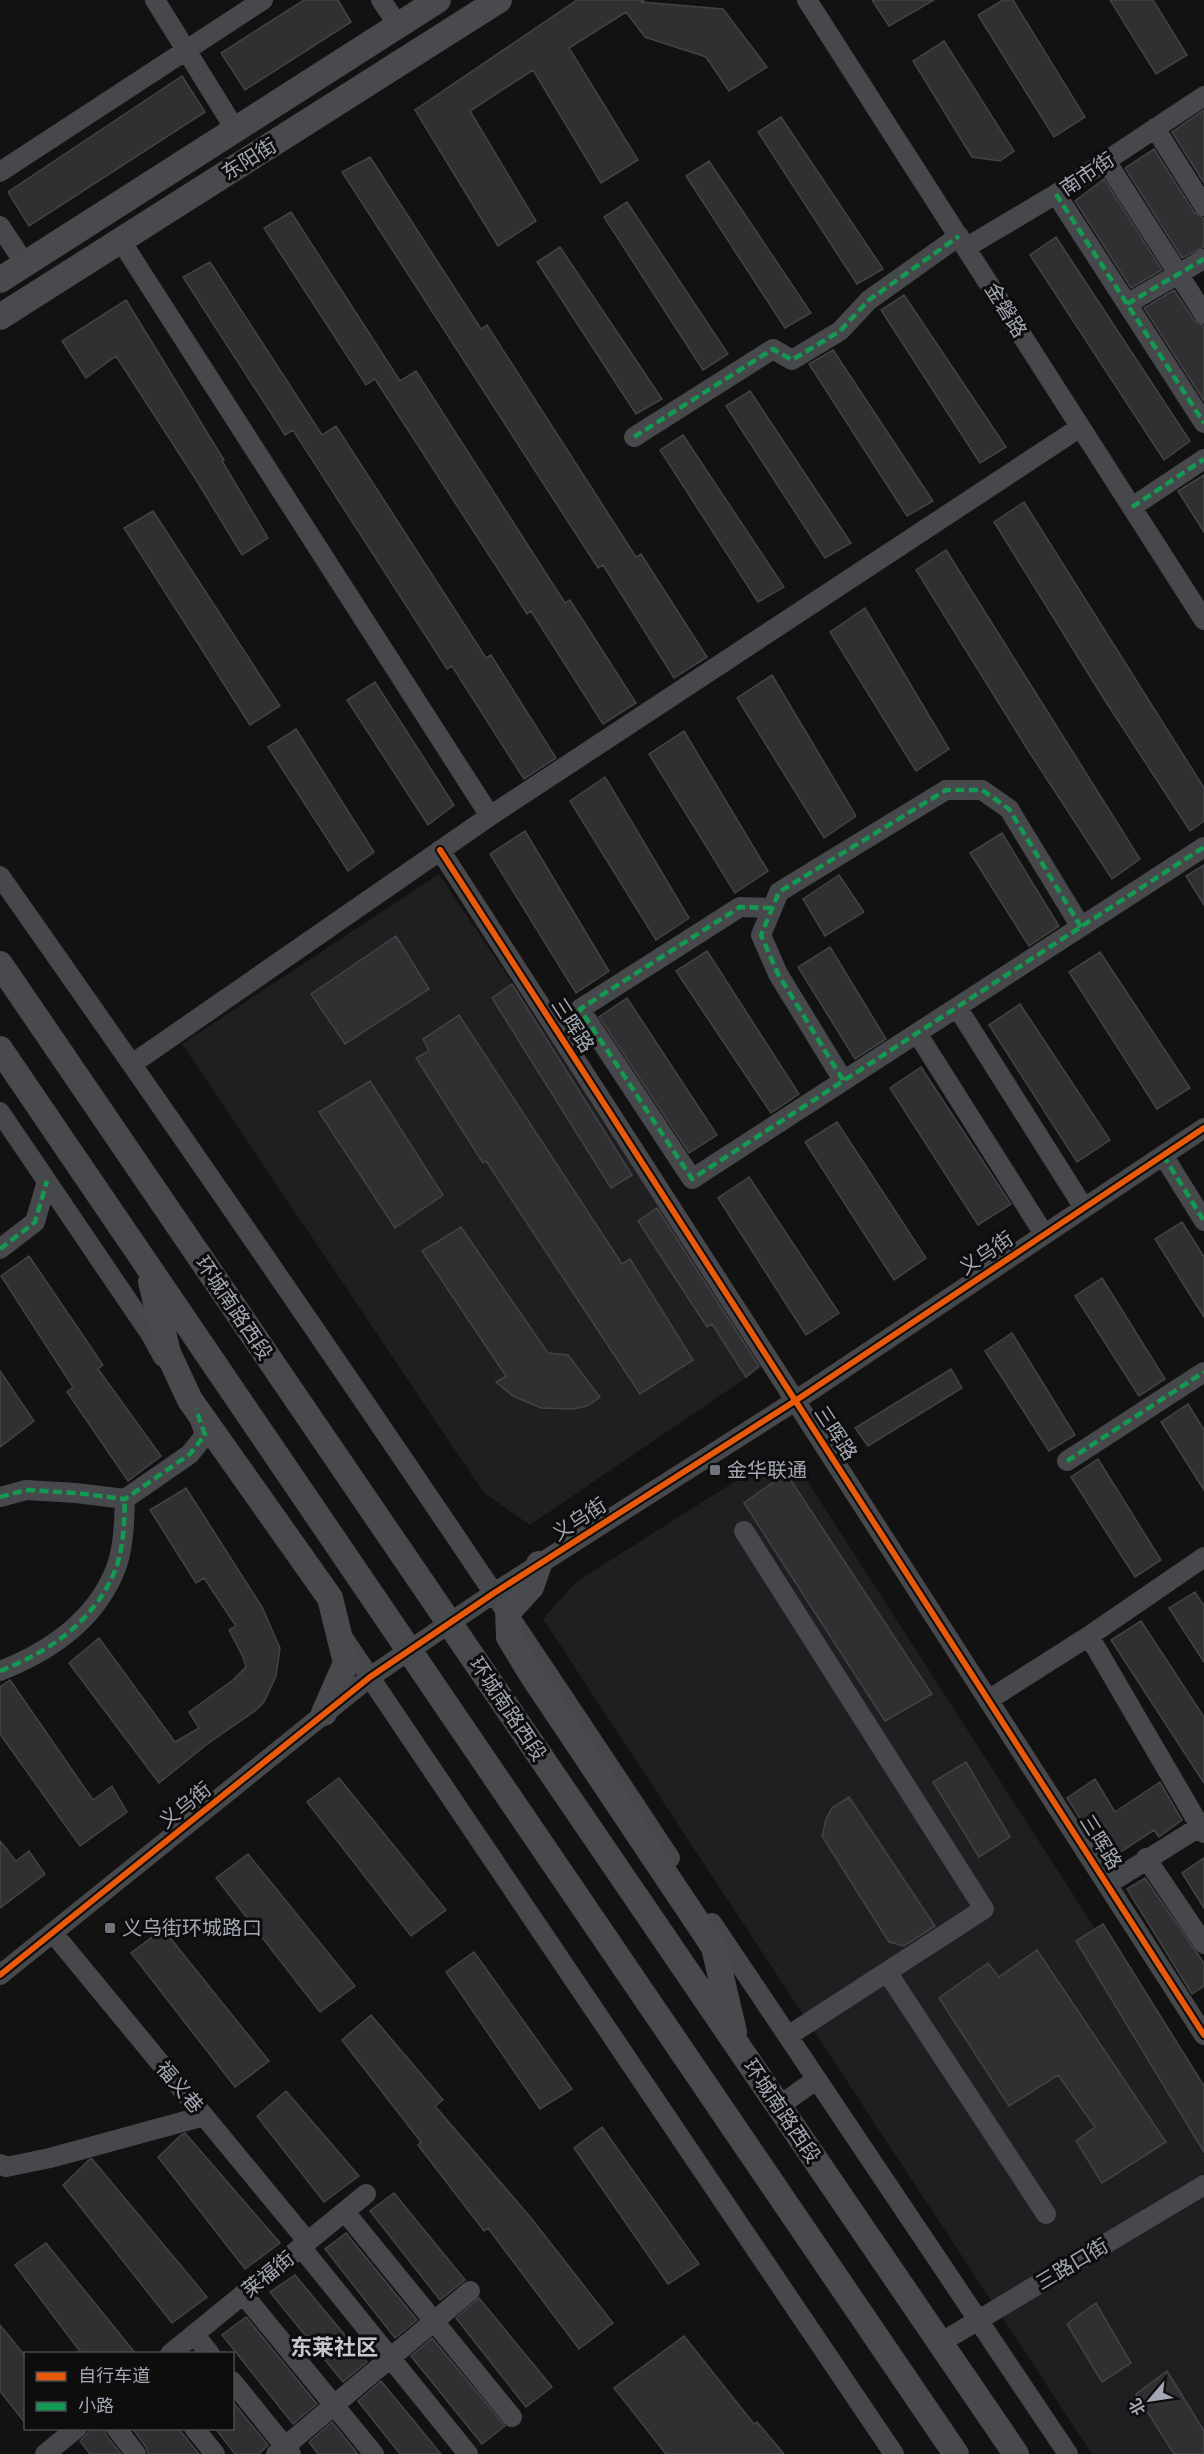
<svg xmlns="http://www.w3.org/2000/svg" width="1204" height="2454" font-family="Quicksand,'Noto Sans SC',sans-serif">
  <rect width="100%" height="100%" fill="#121213"/>
  <path fill="#1f1f21" d="M 439,874 L 768,1363 L 530,1525 L 484,1493 L 182,1044 Z
    M 767,1461 L 795,1462 L 1204,2098 L 1204,2454 L 1092,2454 L 543,1619 L 576,1582 Z"/>
  <path fill="#303032" stroke="#424346" stroke-width="1.5" d="M 304,0 L 338,0 L 351,22 L 245,90 L 221,53 Z
    M 577,0 L 644,0 L 641,2 L 723,9 L 767,67 L 729,91 L 706,57 L 645,37 L 626,12 L 569,48 L 638,160 L 601,183 L 533,70 L 470,111 L 536,221 L 498,246 L 415,110 Z
    M 872,0 L 934,0 L 889,26 Z
    M 1003,0 L 1013,0 L 1085,117 L 1054,137 L 978,15 Z
    M 1110,0 L 1153,0 L 1187,55 L 1156,74 Z
    M 944,41 L 1014,151 L 1000,161 L 972,157 L 913,61 Z
    M 182,76 L 205,112 L 29,226 L 8,192 Z
    M 1204,110 L 1204,183 L 1172,132 Z
    M 781,117 L 883,269 L 857,284 L 758,132 Z
    M 1154,149 L 1194,212 L 1204,218 L 1204,247 L 1182,258 L 1125,168 Z
    M 370,157 L 481,329 L 487,325 L 636,557 L 641,554 L 707,657 L 674,678 L 603,565 L 598,568 L 342,172 Z
    M 709,161 L 811,313 L 785,328 L 686,176 Z
    M 1104,179 L 1162,270 L 1131,288 L 1075,201 Z
    M 627,202 L 728,354 L 703,370 L 604,217 Z
    M 291,212 L 400,381 L 416,371 L 565,603 L 570,600 L 636,703 L 603,724 L 531,611 L 527,614 L 375,379 L 366,385 L 264,228 Z
    M 1056,237 L 1190,441 L 1164,460 L 1030,255 Z
    M 560,247 L 662,399 L 636,414 L 537,262 Z
    M 210,262 L 322,435 L 336,426 L 486,658 L 491,655 L 556,758 L 524,779 L 452,666 L 447,669 L 293,430 L 285,435 L 183,277 Z
    M 1174,290 L 1194,320 L 1204,326 L 1204,401 L 1144,308 Z
    M 904,295 L 1006,447 L 980,463 L 881,310 Z
    M 126,300 L 224,460 L 222,461 L 268,538 L 242,555 L 195,478 L 116,356 L 86,378 L 62,341 Z
    M 833,350 L 933,501 L 907,516 L 809,364 Z
    M 750,391 L 851,543 L 825,558 L 726,406 Z
    M 683,435 L 784,587 L 758,602 L 660,450 Z
    M 1204,475 L 1204,532 L 1178,491 Z
    M 1024,502 L 1204,788 L 1204,821 L 1190,831 L 1104,699 L 994,522 Z
    M 153,511 L 280,706 L 250,725 L 124,528 Z
    M 946,550 L 1140,859 L 1112,879 L 1026,747 L 916,570 Z
    M 865,608 L 949,749 L 916,771 L 830,632 Z
    M 772,675 L 856,816 L 824,838 L 737,698 Z
    M 375,682 L 454,805 L 428,825 L 347,700 Z
    M 296,729 L 374,852 L 348,871 L 268,747 Z
    M 684,731 L 768,871 L 735,893 L 649,754 Z
    M 605,777 L 689,918 L 656,940 L 570,801 Z
    M 525,831 L 609,971 L 576,993 L 490,854 Z
    M 1002,833 L 1059,926 L 1029,946 L 970,853 Z
    M 1204,865 L 1204,905 L 1186,876 Z
    M 839,875 L 864,912 L 825,936 L 803,899 Z
    M 396,936 L 429,989 L 345,1044 L 311,994 Z
    M 830,947 L 886,1039 L 855,1059 L 798,967 Z
    M 707,951 L 799,1094 L 771,1113 L 676,971 Z
    M 1100,952 L 1190,1088 L 1157,1109 L 1069,972 Z
    M 512,984 L 632,1175 L 611,1188 L 492,998 Z
    M 627,998 L 717,1135 L 689,1153 L 599,1017 Z
    M 1020,1004 L 1110,1140 L 1077,1162 L 989,1025 Z
    M 459,1015 L 622,1264 L 630,1259 L 693,1360 L 640,1394 L 486,1161 L 483,1163 L 416,1058 L 429,1051 L 423,1039 Z
    M 921,1067 L 1011,1204 L 978,1225 L 890,1088 Z
    M 370,1081 L 443,1195 L 395,1228 L 319,1112 Z
    M 837,1122 L 926,1258 L 894,1280 L 805,1142 Z
    M 749,1177 L 839,1313 L 806,1335 L 718,1198 Z
    M 657,1208 L 759,1366 L 746,1377 L 712,1324 L 707,1327 L 638,1221 Z
    M 1182,1222 L 1204,1257 L 1204,1317 L 1155,1239 Z
    M 461,1227 L 548,1353 L 568,1355 L 600,1397 L 587,1406 L 573,1409 L 541,1408 L 513,1396 L 496,1382 L 506,1376 L 422,1251 Z
    M 29,1256 L 103,1365 L 98,1369 L 161,1456 L 128,1481 L 67,1392 L 73,1387 L 1,1276 Z
    M 1102,1278 L 1165,1379 L 1139,1396 L 1075,1296 Z
    M 1012,1333 L 1075,1435 L 1049,1451 L 985,1351 Z
    M 951,1369 L 962,1388 L 868,1446 L 855,1428 Z
    M 0,1371 L 34,1421 L 0,1447 Z
    M 1188,1404 L 1204,1430 L 1204,1490 L 1161,1422 Z
    M 1098,1459 L 1161,1560 L 1135,1577 L 1071,1477 Z
    M 786,1473 L 932,1694 L 885,1721 L 744,1503 Z
    M 186,1488 L 262,1607 L 280,1648 L 276,1676 L 264,1702 L 256,1710 L 206,1745 L 159,1783 L 69,1663 L 99,1638 L 175,1742 L 199,1728 L 189,1712 L 233,1680 L 246,1667 L 243,1657 L 229,1630 L 236,1626 L 204,1578 L 196,1583 L 150,1510 Z
    M 1195,1592 L 1204,1606 L 1204,1662 L 1169,1608 Z
    M 1141,1621 L 1204,1717 L 1204,1783 L 1111,1640 Z
    M 10,1680 L 93,1800 L 112,1786 L 127,1812 L 80,1846 L 0,1734 L 0,1687 Z
    M 966,1762 L 1010,1837 L 979,1857 L 933,1782 Z
    M 339,1778 L 446,1910 L 411,1936 L 307,1802 Z
    M 1095,1779 L 1115,1812 L 1160,1782 L 1182,1820 L 1159,1837 L 1154,1830 L 1107,1861 L 1067,1798 Z
    M 849,1797 L 935,1926 L 904,1946 L 889,1942 L 822,1836 L 826,1819 L 832,1808 Z
    M 0,1841 L 16,1861 L 29,1851 L 45,1874 L 0,1908 Z
    M 248,1854 L 355,1986 L 320,2012 L 216,1878 Z
    M 1204,1858 L 1204,1908 L 1182,1873 Z
    M 1145,1878 L 1204,1963 L 1204,1986 L 1192,1994 L 1127,1889 Z
    M 1103,1924 L 1204,2086 L 1204,2152 L 1076,1941 Z
    M 163,1929 L 269,2061 L 235,2087 L 131,1953 Z
    M 1037,1950 L 1166,2142 L 1102,2183 L 1076,2141 L 1095,2127 L 1058,2075 L 1009,2106 L 939,1998 L 988,1963 L 999,1977 Z
    M 474,1952 L 572,2089 L 540,2109 L 446,1972 Z
    M 371,2015 L 443,2100 L 435,2106 L 531,2218 L 613,2323 L 579,2349 L 488,2228 L 484,2231 L 418,2145 L 421,2142 L 342,2040 Z
    M 286,2091 L 359,2176 L 324,2202 L 257,2116 Z
    M 602,2127 L 699,2264 L 668,2284 L 574,2148 Z
    M 185,2133 L 280,2243 L 245,2269 L 158,2157 L 181,2135 Z
    M 90,2159 L 92,2159 L 207,2297 L 172,2323 L 63,2185 Z
    M 394,2193 L 465,2280 L 440,2300 L 370,2211 Z
    M 346,2233 L 417,2320 L 395,2338 L 325,2249 Z
    M 46,2243 L 136,2354 L 82,2354 L 15,2265 Z
    M 295,2275 L 367,2362 L 343,2382 L 270,2292 Z
    M 479,2298 L 552,2387 L 526,2407 L 456,2318 Z
    M 1096,2303 L 1131,2363 L 1102,2382 L 1067,2324 Z
    M 246,2317 L 317,2404 L 293,2424 L 222,2335 Z
    M 0,2325 L 26,2357 L 26,2424 L 0,2391 Z
    M 684,2336 L 754,2424 L 757,2422 L 784,2454 L 666,2454 L 614,2388 Z
    M 432,2338 L 505,2426 L 482,2444 L 411,2356 Z
    M 1167,2371 L 1204,2431 L 1204,2454 L 1174,2454 L 1136,2394 Z
    M 381,2381 L 441,2454 L 400,2454 L 358,2401 Z
    M 232,2401 L 268,2445 L 259,2454 L 235,2454 L 215,2428 L 232,2428 Z
    M 332,2422 L 358,2454 L 318,2454 L 309,2442 Z
    M 89,2428 L 104,2428 L 106,2435 L 121,2454 L 90,2454 L 80,2441 L 88,2433 Z
    M 132,2428 L 178,2428 L 199,2454 L 148,2454 L 146,2447 Z"/>
  <g fill="none" stroke-linecap="round" stroke-linejoin="round">
    <path stroke="#47484b" stroke-width="20" d="M 155,0 L 235,129
      M 381,0 L 398,25
      M 807,0 L 1204,620
      M 1155,128 L 1204,206
      M 1106,161 L 1204,314
      M 0,172 L 263,0
      M 1056,194 L 1204,423
      M 0,226 L 25,264
      M 121,241 L 490,816
      M 967,247 L 1056,194 L 1204,96
      M 1127,304 L 1204,259
      M 634,437 L 773,349 L 792,360 L 840,331 L 869,300 L 959,236
      M 1132,507 L 1204,459
      M 440,850 C 695,1245 952,1639 1204,2035
      M 0,876 C 228,1200 452,1527 670,1858
      M 772,908 L 740,907 L 580,1009 L 692,1179 L 1204,847
      M 957,1007 L 1084,1208
      M 917,1033 L 1044,1234
      M 132,1064 L 490,816 L 1079,428
      M 843,1080 L 778,974 L 761,935 L 779,892 L 946,790 L 982,790 L 1009,809 L 1081,927
      M 0,1112 L 151,1335 L 163,1357
      M 1163,1155 L 1204,1221
      M 0,1249 L 35,1222 L 47,1181
      M 1067,1461 L 1204,1372
      M 0,1497 L 26,1490 L 76,1493 L 125,1499 L 190,1454 L 205,1435 L 198,1414
      M 744,1531 L 984,1909 L 788,2036
      M 1089,1636 L 1204,1833
      M 344,1639 L 894,2454
      M 0,1671 C 51,1651 96,1620 116,1568 C 124,1546 124,1522 125,1499
      M 990,1699 L 1089,1636 L 1204,1557
      M 1146,1858 L 1204,1944
      M 1108,1884 L 1204,1824
      M 712,1923 L 1068,2454
      M 53,1933 L 308,2242
      M 887,1972 L 1046,2214
      M 0,1975 L 370,1677 L 494,1593 L 795,1401 L 1204,1128
      M 779,2106 L 817,2079
      M 0,2164 L 6,2167 L 50,2158 L 204,2116
      M 345,2212 L 512,2417
      M 301,2247 L 468,2454
      M 243,2294 L 374,2454
      M 194,2334 L 210,2354
      M 940,2343 L 1204,2185
      M 170,2354 L 366,2194
      M 232,2381 L 291,2454
      M 116,2428 L 136,2454
      M 194,2428 L 215,2454
      M 45,2454 L 77,2428
      M 276,2454 L 470,2291"/>
    <path stroke="#494a4d" stroke-width="26" d="M 0,280 L 438,0
      M 0,317 L 499,0
      M 0,964 L 1016,2454
      M 0,1049 L 956,2454
      M 151,1282 L 168,1353 L 190,1400 L 330,1598 L 346,1663 L 324,1713
      M 539,1564 L 531,1587 L 508,1612 L 509,1637 L 532,1675 L 714,1947 L 734,2032"/>
    <path stroke="#139951" stroke-width="4.5" stroke-dasharray="9 4.5" stroke-linecap="butt" d="M 1056,194 L 1204,423
      M 1127,304 L 1204,259
      M 634,437 L 773,349 L 792,360 L 840,331 L 869,300 L 959,236
      M 1132,507 L 1204,459
      M 772,908 L 740,907 L 580,1009 L 692,1179 L 1204,847
      M 843,1080 L 778,974 L 761,935 L 779,892 L 946,790 L 982,790 L 1009,809 L 1081,927
      M 1163,1155 L 1204,1221
      M 0,1249 L 35,1222 L 47,1181
      M 1067,1461 L 1204,1372
      M 0,1497 L 26,1490 L 76,1493 L 125,1499 L 190,1454 L 205,1435 L 196,1409
      M 0,1671 C 51,1651 96,1620 116,1568 C 124,1546 124,1522 125,1499"/>
    <g stroke="#0d0d0e" stroke-width="10">
      <path id="cycleway" d="M 440,850 C 695,1245 952,1639 1204,2035
        M 0,1975 L 370,1677 L 494,1593 L 795,1401 L 1204,1128"/>
    </g>
    <use href="#cycleway" stroke="#e8590c" stroke-width="6"/>
  </g>
  <g fill="#71747c" stroke="#0d0d0e" stroke-width="2">
    <rect x="709" y="1464" width="12" height="12" rx="3"/>
    <rect x="104" y="1922" width="12" height="12" rx="3"/>
  </g>
  <g text-anchor="middle" stroke-width="6" stroke-linejoin="round" paint-order="stroke">
    <g font-size="20" fill="#a4a8b4" stroke="#0d0d0e">
      <text transform="translate(249 159) rotate(-32)" y="7">东阳街</text>
      <text transform="translate(1087 174) rotate(-34)" y="7">南市街</text>
      <text transform="translate(1006 310) rotate(58)" y="7">金磐路</text>
      <text transform="translate(573 1025) rotate(57)" y="7">三晖路</text>
      <text transform="translate(986 1253) rotate(-34)" y="7">义乌街</text>
      <text transform="translate(234 1308) rotate(56)" y="7">环城南路西段</text>
      <text transform="translate(836 1433) rotate(57)" y="7">三晖路</text>
      <text transform="translate(579 1519) rotate(-33)" y="7">义乌街</text>
      <text transform="translate(508 1709) rotate(56)" y="7">环城南路西段</text>
      <text transform="translate(185 1805) rotate(-39)" y="7">义乌街</text>
      <text transform="translate(1101 1842) rotate(58)" y="7">三晖路</text>
      <text transform="translate(180 2087) rotate(50)" y="7">福义巷</text>
      <text transform="translate(782 2111) rotate(56)" y="7">环城南路西段</text>
      <text transform="translate(1072 2264) rotate(-31)" y="7">三路口街</text>
      <text transform="translate(268 2274) rotate(-39)" y="7">莱福街</text>
    </g>
    <g font-size="20" fill="#a4a8b4" stroke="#0d0d0e" text-anchor="start">
      <text x="727" y="1477">金华联通</text>
      <text x="122" y="1935">义乌街环城路口</text>
    </g>
    <g font-size="22" font-weight="bold" fill="#c5c7d0" stroke="#0d0d0e">
      <text x="334" y="2355">东莱社区</text>
    </g>
  </g>
  <rect x="24" y="2352" width="210" height="78" fill="#0d0d0e" stroke="#494b50" stroke-width="1.5"/>
  <rect x="36" y="2372" width="30" height="9" fill="#e8590c" stroke="#494b50" stroke-width="1.5"/>
  <text x="78" y="2382" font-size="18" fill="#a4a8b4">自行车道</text>
  <rect x="36" y="2402" width="30" height="9" fill="#139951" stroke="#494b50" stroke-width="1.5"/>
  <text x="78" y="2412" font-size="18" fill="#a4a8b4">小路</text>
  <g transform="translate(1150 2400) rotate(241)" stroke="#0d0d0e" stroke-width="4.5" paint-order="stroke">
  <path d="M0-4.5L10 22L0 15L-10 22Z" fill="#a4a8b4"/>
  <text y="-9" font-size="16" font-weight="bold" text-anchor="middle" fill="#a4a8b4">北</text>
  </g>
</svg>
